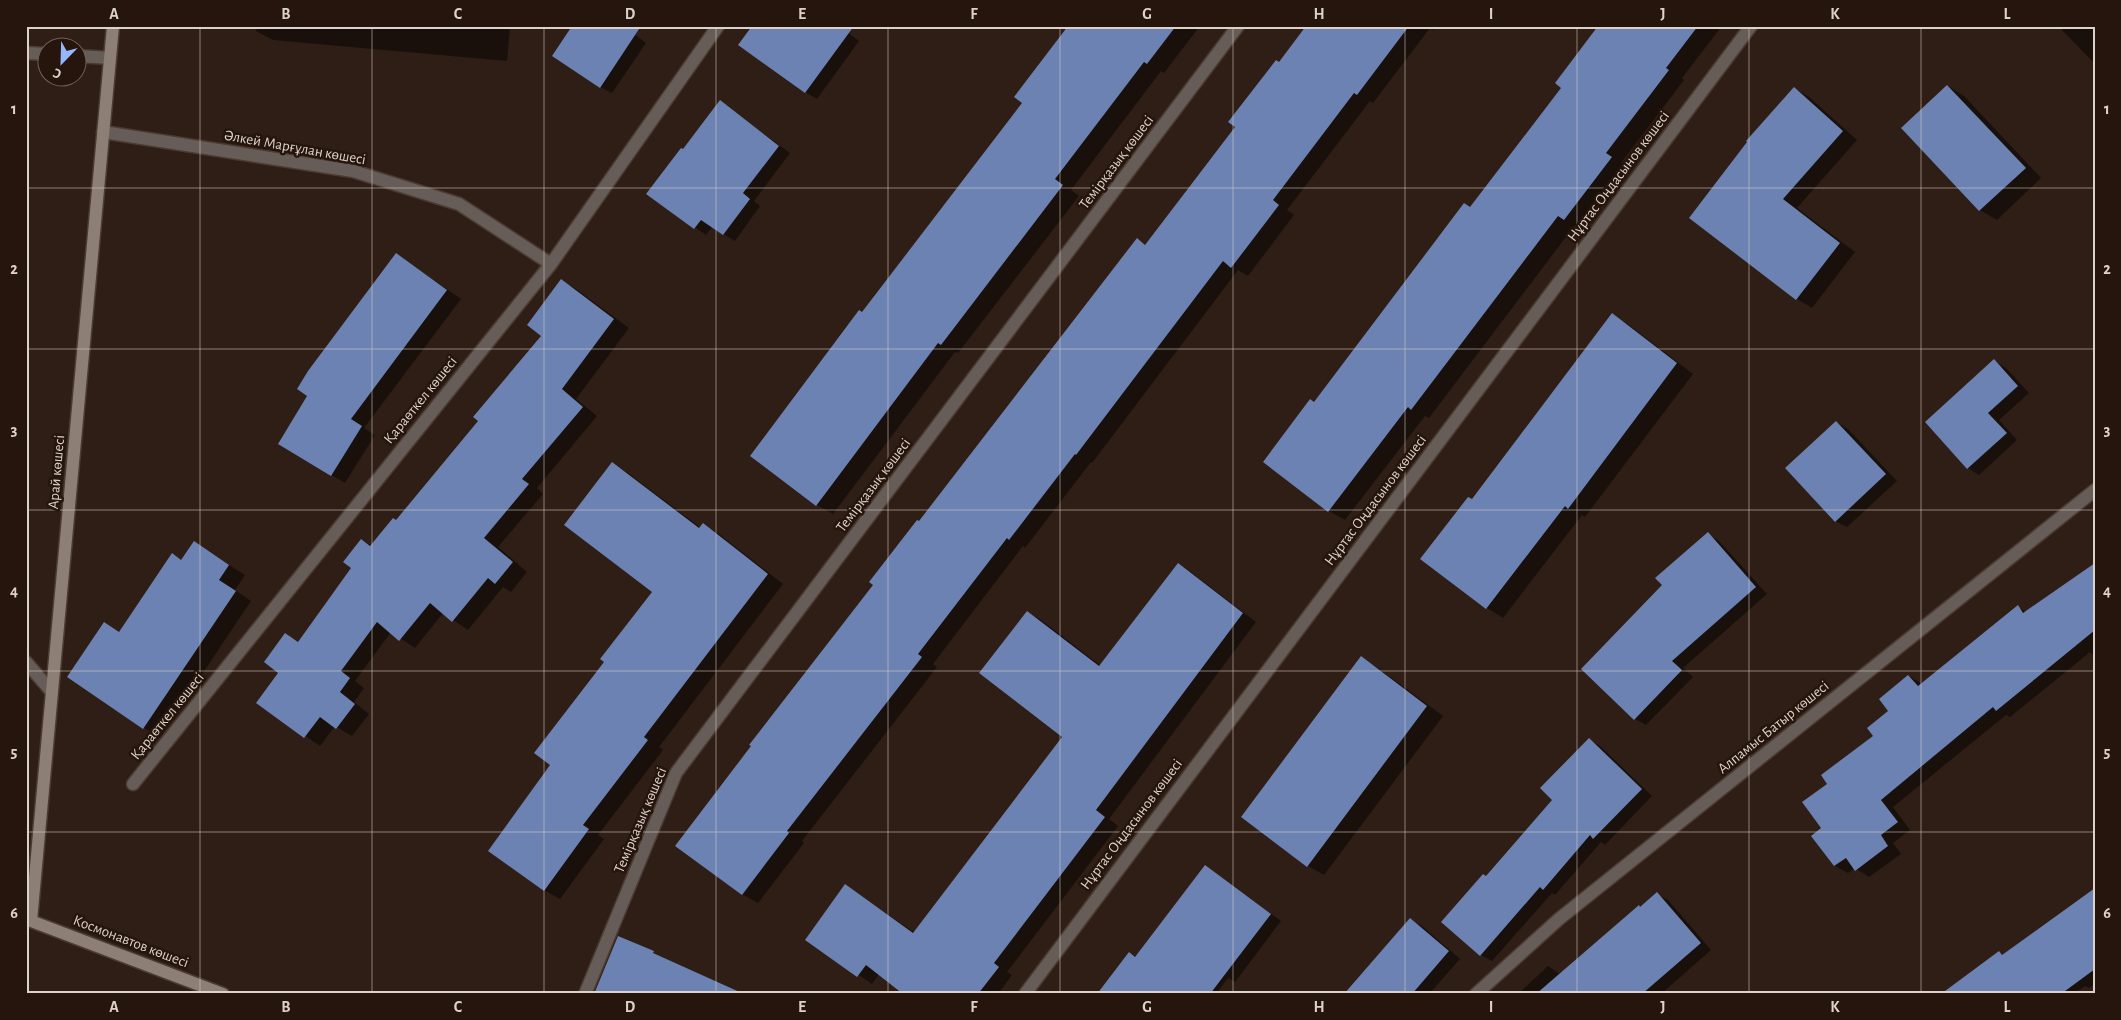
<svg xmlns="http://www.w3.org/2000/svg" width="2121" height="1020" font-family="'Alegreya Sans',sans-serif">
  <rect width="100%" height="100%" fill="#2f1e15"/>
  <path fill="#0007" d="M 257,26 L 510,26 L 507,61 L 273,40 L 256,31 Z
    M 624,26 L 646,43 L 612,93 L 600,87 Z
    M 1074,26 L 1200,26 L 1164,73 L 1161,71 L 1071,190 L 1079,196 L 958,353 L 955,352 L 833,514 L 817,505 L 862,313 L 1023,102 Z
    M 1307,26 L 1436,26 L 1433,30 L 1430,28 L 1373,103 L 1370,101 L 1287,210 L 1294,215 L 1248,276 L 1238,270 L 1092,463 L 1091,462 L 1025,548 L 1023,546 L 933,664 L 937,667 L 802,841 L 804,843 L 758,903 L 742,894 L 875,585 L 920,523 L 1137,240 L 1146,245 L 1236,127 L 1279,63 Z
    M 1600,26 L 1722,26 L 1682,78 L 1684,80 L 1621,163 L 1628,168 L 1582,228 L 1575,225 L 1429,418 L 1425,416 L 1345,520 L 1329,511 L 1264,462 L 1314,403 L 1471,208 L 1563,87 Z
    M 2058,26 L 2095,26 L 2095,64 Z
    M 842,28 L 859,41 L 817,99 L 805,92 Z
    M 1948,86 L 1964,96 L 2041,178 L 1997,220 L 1980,210 L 1903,128 Z
    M 1794,88 L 1809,97 L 1857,140 L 1797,208 L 1855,252 L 1812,308 L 1797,299 L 1690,217 Z
    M 720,102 L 790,153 L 754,201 L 760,206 L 735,241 L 712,227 L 706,235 L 648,194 Z
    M 396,254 L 461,299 L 364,428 L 375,435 L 345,483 L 331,475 Z
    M 561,281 L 576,289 L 629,328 L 576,399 L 597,416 L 537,488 L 543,494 L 498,547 L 527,572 L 511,592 L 503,587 L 468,630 L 443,613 L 415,648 L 391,632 L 355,681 L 364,688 L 354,702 L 369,714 L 352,736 L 335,726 L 320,746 L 258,703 L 280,673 L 286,635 L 299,642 L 352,568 L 362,540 L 372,546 L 396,521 L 480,421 L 543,335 Z
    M 1612,315 L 1629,325 L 1693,374 L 1585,517 L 1582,515 L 1503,618 L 1487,608 L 1422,559 L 1472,501 Z
    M 1994,361 L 2006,368 L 2029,393 L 1999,420 L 2017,440 L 1979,475 L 1968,468 Z
    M 1836,422 L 1848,429 L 1897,481 L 1847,527 L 1835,521 Z
    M 612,464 L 628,473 L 701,528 L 703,525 L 719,534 L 783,584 L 659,747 L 663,750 L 598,835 L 604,839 L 560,899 L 544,890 L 552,765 L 605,661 L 653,592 Z
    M 1708,534 L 1719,541 L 1767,594 L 1683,668 L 1693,677 L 1646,725 L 1635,719 L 1663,585 Z
    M 194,543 L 245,575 L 235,590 L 251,601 L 160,737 L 144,728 L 120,633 L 172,555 L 182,561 Z
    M 2095,564 L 2095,657 L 2090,652 L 2010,717 L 2006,715 L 1893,807 L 1910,830 L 1893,843 L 1901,854 L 1869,877 L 1855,868 L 1848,873 L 1835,866 L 1813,836 L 1823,828 L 1828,784 L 1875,737 L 1909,676 L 1922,684 L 2018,607 L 2026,612 Z
    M 1178,565 L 1192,573 L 1256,622 L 1109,819 L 1118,826 L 1007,972 L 1012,975 L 998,994 L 905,994 L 879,974 L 872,984 L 807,939 L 846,886 L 915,933 L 1064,736 L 1027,612 L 1041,620 L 1101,666 Z
    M 1362,658 L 1378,668 L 1443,716 L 1324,875 L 1308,866 Z
    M 1589,740 L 1600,746 L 1652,796 L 1605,845 L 1601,842 L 1555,895 L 1552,893 L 1492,961 L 1481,955 L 1443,922 L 1487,877 L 1554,799 Z
    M 1205,866 L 1281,921 L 1235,982 L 1228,978 L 1216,994 L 1098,994 L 1129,954 L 1136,957 Z
    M 2095,890 L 2095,984 L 2089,988 L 2085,986 L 2073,994 L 1951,994 L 1999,953 L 2004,956 Z
    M 1657,894 L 1668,900 L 1711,950 L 1661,994 L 1518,994 L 1548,966 L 1560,974 Z
    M 1410,920 L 1422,926 L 1460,959 L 1429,994 L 1345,994 Z"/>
  <path fill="#6b82b2" d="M 572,26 L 641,26 L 600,88 L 552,56 Z
    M 752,26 L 854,26 L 805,93 L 738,45 Z
    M 1068,26 L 1176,26 L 1147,64 L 1144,62 L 1055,179 L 1063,185 L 941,345 L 938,343 L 816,506 L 750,456 L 859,310 L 862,312 L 1022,103 L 1014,97 Z
    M 1306,26 L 1409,26 L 1357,95 L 1354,93 L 1273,200 L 1279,205 L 1231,268 L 1223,261 L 1076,455 L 1075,454 L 1009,540 L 1007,538 L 918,654 L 922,657 L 787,831 L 789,833 L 742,895 L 675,846 L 751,746 L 749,745 L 873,585 L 869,582 L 917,520 L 919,521 L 1137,238 L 1145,245 L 1235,127 L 1228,122 L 1276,60 L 1279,62 Z
    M 1598,26 L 1698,26 L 1666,68 L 1669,70 L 1606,153 L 1612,157 L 1564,220 L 1558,216 L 1411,410 L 1408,407 L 1328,512 L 1263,462 L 1310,399 L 1314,402 L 1464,203 L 1470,207 L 1561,88 L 1555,83 Z
    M 1947,85 L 2026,168 L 1979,211 L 1901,128 Z
    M 1794,87 L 1843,131 L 1783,199 L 1840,243 L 1796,300 L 1689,218 L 1747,142 L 1746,141 Z
    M 720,100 L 779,146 L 743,193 L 750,199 L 723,235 L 701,220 L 694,229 L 646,194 L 681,148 L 683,149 Z
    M 396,253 L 447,290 L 351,419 L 362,426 L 331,476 L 278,444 L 307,396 L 297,389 L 308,371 Z
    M 561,279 L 614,319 L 562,389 L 583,407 L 522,479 L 529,484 L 484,538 L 513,562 L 495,584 L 488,578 L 452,622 L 430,603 L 399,641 L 377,622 L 341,671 L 350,678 L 340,692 L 355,704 L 336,729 L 320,717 L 304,738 L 256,703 L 278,673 L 264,662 L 285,633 L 298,642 L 351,568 L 343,562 L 361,539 L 370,546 L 393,518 L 396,520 L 478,421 L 473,417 L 541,336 L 527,325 Z
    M 1612,313 L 1677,363 L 1568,509 L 1565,506 L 1486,609 L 1420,559 L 1468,497 L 1472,499 Z
    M 1994,359 L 2018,386 L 1988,413 L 2007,433 L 1967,469 L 1925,422 Z
    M 1836,421 L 1886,474 L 1835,522 L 1785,468 Z
    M 612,462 L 699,528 L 703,523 L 768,574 L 644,737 L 648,740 L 583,825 L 589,829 L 544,891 L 488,851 L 550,765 L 534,753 L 604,662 L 600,659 L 652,592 L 564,525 Z
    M 1708,532 L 1756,587 L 1672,661 L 1682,670 L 1634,720 L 1581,669 L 1662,585 L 1655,578 Z
    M 194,541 L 229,565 L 219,580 L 236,591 L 143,729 L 67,677 L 104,622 L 119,632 L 172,553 L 181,560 Z
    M 1178,563 L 1243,613 L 1096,810 L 1105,817 L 994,963 L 999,967 L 978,994 L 903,994 L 866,965 L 857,977 L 805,940 L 845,884 L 913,933 L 1062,737 L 979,673 L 1027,611 L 1099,666 Z
    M 2095,563 L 2095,630 L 1996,711 L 1993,707 L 1881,800 L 1898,822 L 1881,835 L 1888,846 L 1855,871 L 1846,858 L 1834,866 L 1811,836 L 1821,828 L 1802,802 L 1827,784 L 1821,775 L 1873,736 L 1867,728 L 1888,711 L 1879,699 L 1908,675 L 1918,686 L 2018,605 L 2023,613 Z
    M 1361,656 L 1427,706 L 1307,867 L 1241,817 Z
    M 1589,738 L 1642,789 L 1593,839 L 1590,835 L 1543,890 L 1540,887 L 1480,956 L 1441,922 L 1483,874 L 1486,876 L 1552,800 L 1540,788 Z
    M 1205,865 L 1271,914 L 1210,994 L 1097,994 L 1129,952 L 1135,957 Z
    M 2095,888 L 2095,969 L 2061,994 L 1941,994 L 1999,951 L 2002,955 Z
    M 1657,892 L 1701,943 L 1642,994 L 1536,994 L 1639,905 L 1640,907 Z
    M 1410,918 L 1449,951 L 1412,994 L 1344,994 Z
    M 618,936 L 654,951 L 653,953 L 744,994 L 594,994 Z"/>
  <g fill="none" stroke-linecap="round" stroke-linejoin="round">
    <g stroke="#4b3b32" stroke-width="15">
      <path id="street" d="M 26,53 L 48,54
        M 78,56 L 110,58
        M 103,132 L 353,171 L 459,204 L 551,264
        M 26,662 L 52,692
        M 133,784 L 551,264 L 718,26
        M 585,994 L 676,773 L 1238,26
        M 1025,994 L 1751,26
        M 1476,994 L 1559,919 L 2095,490"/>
    </g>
    <g stroke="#4b3b32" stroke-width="15">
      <path id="secondary" d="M 113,26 L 31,921 L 223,994"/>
    </g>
    <use href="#street" stroke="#675d58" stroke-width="12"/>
    <use href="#secondary" stroke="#8d7e76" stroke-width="12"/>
  </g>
  <path fill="none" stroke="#ddd1cb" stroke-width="1" stroke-opacity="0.55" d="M 200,26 L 200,994M 372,26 L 372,994M 544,26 L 544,994M 716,26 L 716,994M 888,26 L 888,994M 1060,26 L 1060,994M 1233,26 L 1233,994M 1405,26 L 1405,994M 1577,26 L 1577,994M 1749,26 L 1749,994M 1921,26 L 1921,994M 26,188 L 2095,188M 26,349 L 2095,349M 26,510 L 2095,510M 26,671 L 2095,671M 26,832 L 2095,832"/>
  <g text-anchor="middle" stroke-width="5" stroke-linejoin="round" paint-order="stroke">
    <g font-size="15" fill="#ddd1cb" stroke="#25150c">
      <text transform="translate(295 147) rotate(10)" y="5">Әлкей Марғұлан көшесі</text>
      <text transform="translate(1116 162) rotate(-53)" y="5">Темірқазық көшесі</text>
      <text transform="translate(1618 176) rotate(-53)" y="5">Нұртас Оңдасынов көшесі</text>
      <text transform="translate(420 400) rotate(-51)" y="5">Қараөткел көшесі</text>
      <text transform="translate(56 472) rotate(-85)" y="5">Арай көшесі</text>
      <text transform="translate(873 485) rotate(-53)" y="5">Темірқазық көшесі</text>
      <text transform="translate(1375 500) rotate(-53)" y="5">Нұртас Оңдасынов көшесі</text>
      <text transform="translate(167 716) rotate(-51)" y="5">Қараөткел көшесі</text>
      <text transform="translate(1773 727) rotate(-39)" y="5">Алпамыс Батыр көшесі</text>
      <text transform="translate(640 820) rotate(-67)" y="5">Темірқазық көшесі</text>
      <text transform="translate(1131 824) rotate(-53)" y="5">Нұртас Оңдасынов көшесі</text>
      <text transform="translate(131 941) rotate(21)" y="5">Космонавтов көшесі</text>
    </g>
  </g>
  <rect width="2121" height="1020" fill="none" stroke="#25150c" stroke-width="55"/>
  <g transform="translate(62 62) rotate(203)"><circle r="24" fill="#25150c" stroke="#6f6058"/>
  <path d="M0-4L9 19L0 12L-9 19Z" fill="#94b7fd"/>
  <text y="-8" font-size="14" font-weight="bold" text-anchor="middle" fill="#ddd1cb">С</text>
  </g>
  <rect x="28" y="28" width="2066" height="964" fill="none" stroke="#ddd1cb" stroke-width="2"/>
  <g font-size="16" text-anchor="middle" font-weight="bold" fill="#ddd1cb">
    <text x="114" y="19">A</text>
    <text x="286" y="19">B</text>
    <text x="458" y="19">C</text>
    <text x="630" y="19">D</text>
    <text x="802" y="19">E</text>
    <text x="974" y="19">F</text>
    <text x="1147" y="19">G</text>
    <text x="1319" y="19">H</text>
    <text x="1491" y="19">I</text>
    <text x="1663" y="19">J</text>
    <text x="1835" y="19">K</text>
    <text x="2007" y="19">L</text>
    <text x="14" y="114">1</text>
    <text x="2107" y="114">1</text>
    <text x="14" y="274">2</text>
    <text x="2107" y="274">2</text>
    <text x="14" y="435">3</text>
    <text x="2107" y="435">3</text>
    <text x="14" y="596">4</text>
    <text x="2107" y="596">4</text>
    <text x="14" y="757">5</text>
    <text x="2107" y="757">5</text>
    <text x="14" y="918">6</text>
    <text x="2107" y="918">6</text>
    <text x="114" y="1012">A</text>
    <text x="286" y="1012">B</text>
    <text x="458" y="1012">C</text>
    <text x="630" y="1012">D</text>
    <text x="802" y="1012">E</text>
    <text x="974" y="1012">F</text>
    <text x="1147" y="1012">G</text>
    <text x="1319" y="1012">H</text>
    <text x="1491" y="1012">I</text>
    <text x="1663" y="1012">J</text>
    <text x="1835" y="1012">K</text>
    <text x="2007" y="1012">L</text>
  </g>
</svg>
